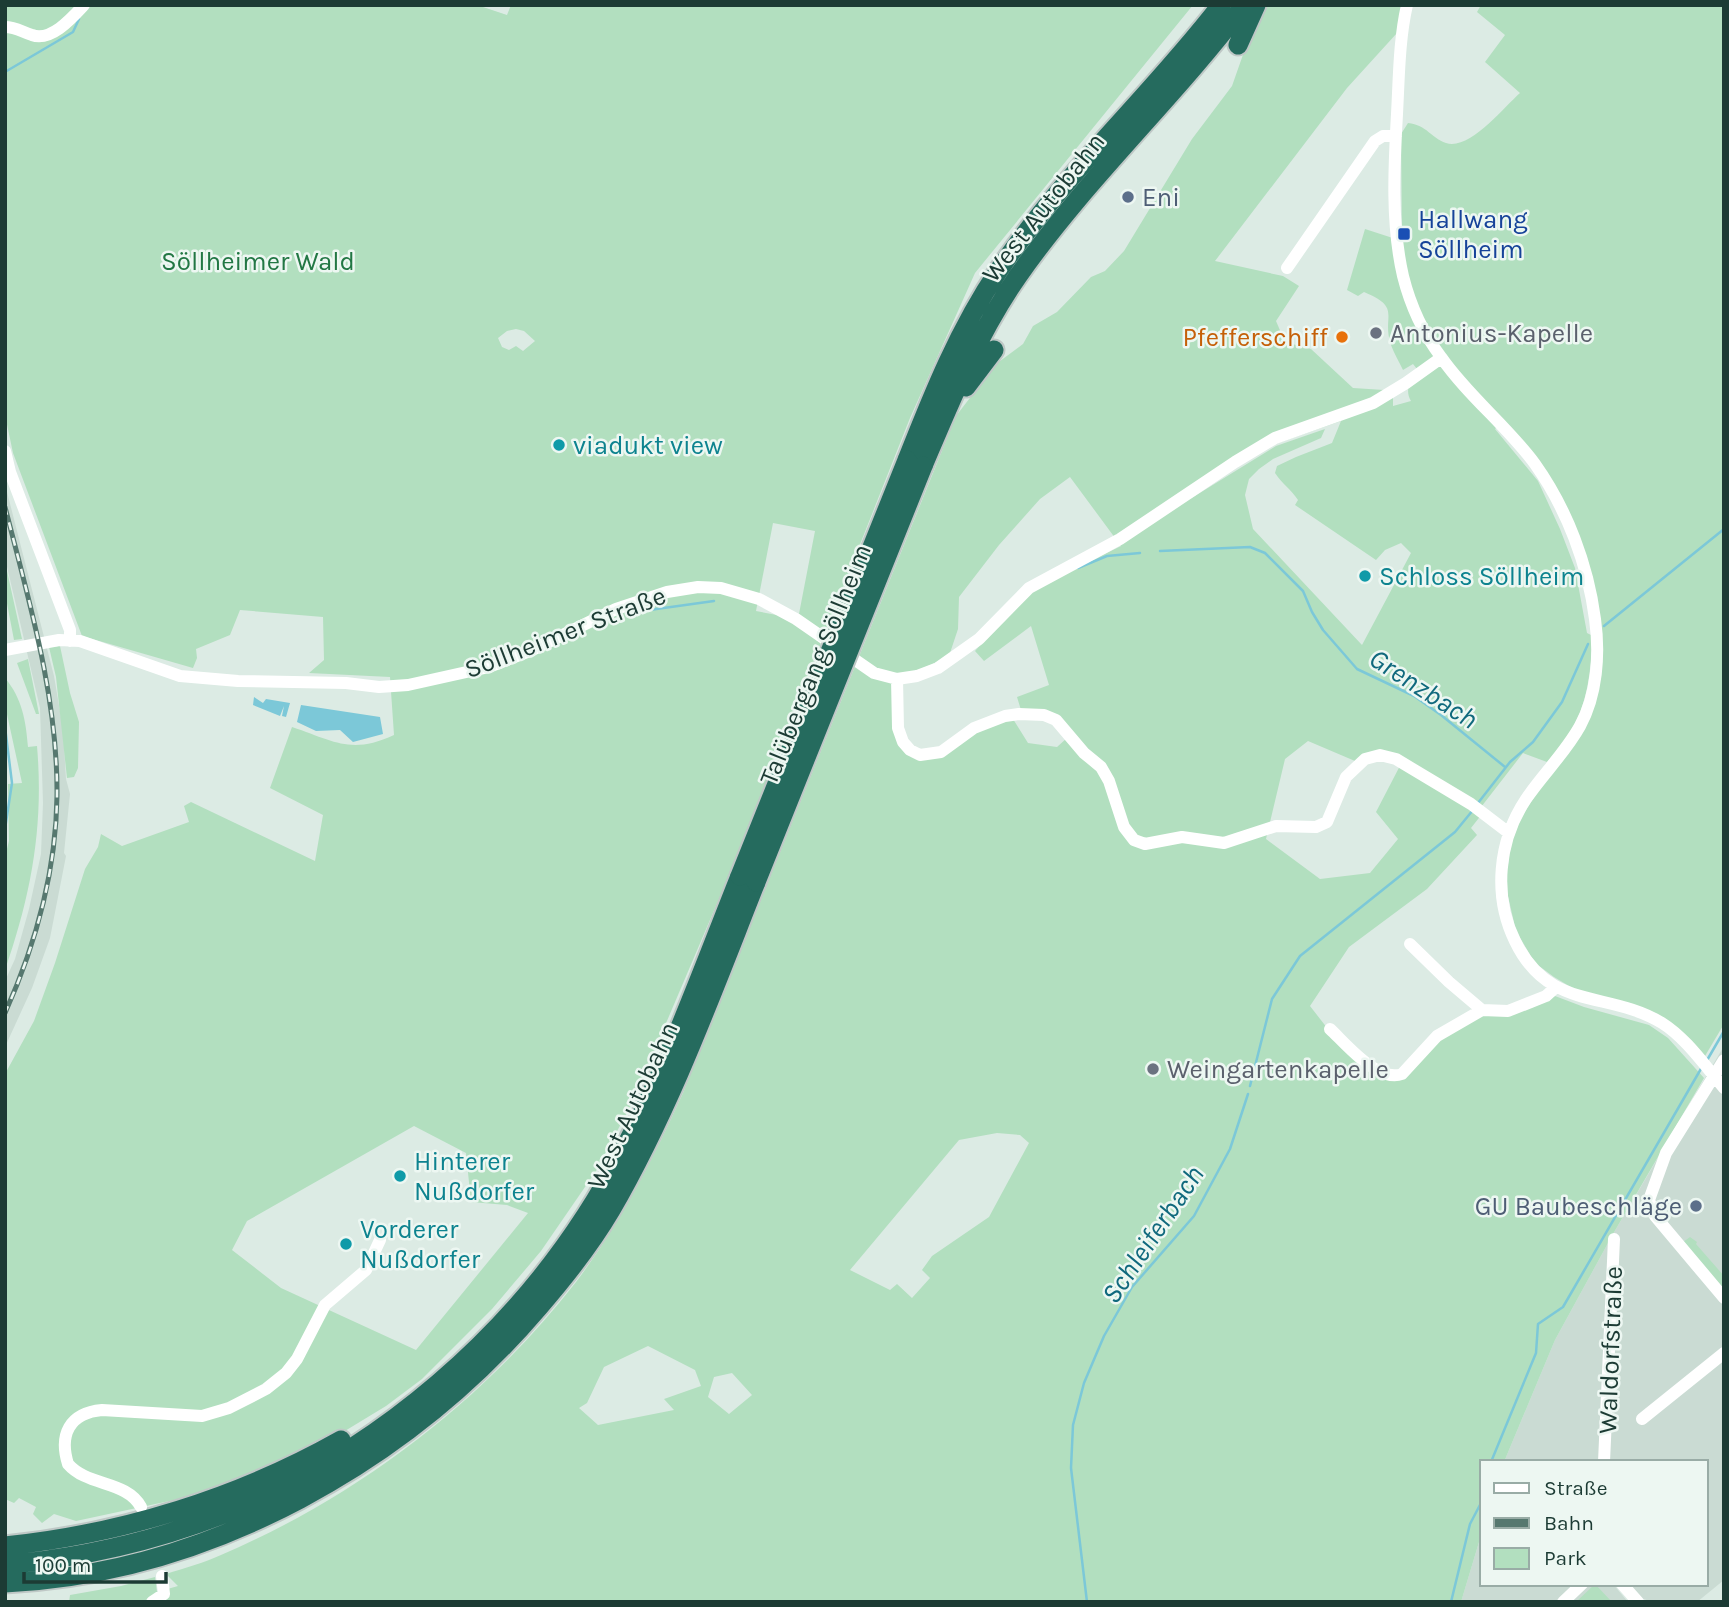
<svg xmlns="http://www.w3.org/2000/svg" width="1729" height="1607" font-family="Karla,sans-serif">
  <rect width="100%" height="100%" fill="#dcebe4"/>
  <path fill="#cadbd3" d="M 5,484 L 54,676 L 63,729 L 66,779 L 70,794 L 64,853 L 66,856 L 50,938 L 32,988 L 5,1047 L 5,981 L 15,959 L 29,909 L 41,854 L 43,803 L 40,708 L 5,558 Z
    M 1724,1046 L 1724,1580 L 1697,1602 L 1652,1602 L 1641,1598 L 1628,1584 L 1706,1584 L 1706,1462 L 1504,1462 L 1555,1340 L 1613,1234 Z
    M 1482,1532 L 1482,1584 L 1613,1584 L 1628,1602 L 1461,1602 Z"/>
  <path fill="#b2dfbf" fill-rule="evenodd" d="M 5,5 L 477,5 L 507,15 L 511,5 L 1193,5 L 975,273 L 910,418 L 730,873 L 632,1103 L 596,1171 L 541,1251 L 492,1309 L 422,1379 L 386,1406 L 335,1437 L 245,1478 L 188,1497 L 76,1521 L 54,1514 L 42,1523 L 33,1514 L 36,1507 L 19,1498 L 14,1503 L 5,1499 L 5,1074 L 34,1021 L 55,963 L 85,869 L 98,847 L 101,834 L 122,846 L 189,822 L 184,806 L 191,802 L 315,861 L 323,815 L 270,788 L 292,727 C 334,741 351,755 394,735 L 390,677 L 309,673 L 324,660 L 323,617 L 240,610 L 230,635 L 196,649 L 197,658 L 193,668 L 82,636 L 13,453 L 5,415 ZM 516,329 L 524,331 L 535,341 L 523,351 L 516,346 L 509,350 L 502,347 L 498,338 L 507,331 ZM 773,523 L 815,531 L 798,619 L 756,611 ZM 414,1126 L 466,1153 L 471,1202 L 507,1205 L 528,1213 L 416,1350 L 281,1288 L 232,1250 L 247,1221 Z
    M 1267,5 L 1402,5 L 1397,33 L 1347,88 L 1215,261 L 1283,276 L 1299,286 L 1276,321 L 1285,342 L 1311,349 L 1353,388 L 1384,390 L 1393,398 L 1393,406 L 1411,401 C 1404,389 1411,381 1417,369 L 1413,364 L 1403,370 C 1399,362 1394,353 1391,345 C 1381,316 1403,308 1364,292 L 1358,296 L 1347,290 L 1365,229 L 1402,241 L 1401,134 L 1408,123 C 1427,125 1431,138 1446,143 C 1469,151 1503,108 1520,93 L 1485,62 L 1505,35 L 1477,12 L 1481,5 L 1724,5 L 1724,1024 L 1705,1056 L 1680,1030 L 1574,989 L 1554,977 L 1535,963 L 1516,931 L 1507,892 L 1507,871 L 1511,844 L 1520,820 L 1597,696 L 1588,562 L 1504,420 L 1495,429 L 1538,481 L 1560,529 L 1575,568 L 1587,633 L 1593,636 C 1589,690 1586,720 1547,762 L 1523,753 L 1478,811 L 1482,814 L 1471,828 L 1477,835 L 1427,889 L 1349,947 L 1310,1006 L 1331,1033 L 1395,1080 L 1430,1046 L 1483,1013 L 1555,996 L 1584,1007 L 1649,1025 L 1668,1038 L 1704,1078 L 1613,1234 L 1555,1340 L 1504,1462 L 1482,1462 L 1482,1532 L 1461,1602 L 69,1602 L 70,1595 L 121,1586 L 155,1577 L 157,1592 L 178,1586 L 166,1574 C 184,1568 204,1563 221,1555 C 359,1496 484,1400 576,1282 C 620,1224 653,1159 683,1093 L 956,416 L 996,364 L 1023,344 L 1033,326 L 1057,312 L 1091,277 L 1105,271 L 1124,251 L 1192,139 L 1232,86 L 1245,49 ZM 1341,421 L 1332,443 L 1296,457 L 1277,466 L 1275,473 C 1282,484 1291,489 1298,500 L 1295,505 L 1376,560 L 1385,550 L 1401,543 L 1411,553 L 1362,645 L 1253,529 L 1245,495 L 1249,479 L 1259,469 L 1273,459 L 1321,438 L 1325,429 L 1276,446 L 1190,499 L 1219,477 L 1275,444 ZM 1070,477 L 1121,546 L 1040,586 L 1024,597 L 975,651 L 984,661 L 1031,626 L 1049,685 L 1017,697 L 1021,710 L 1066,725 L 1067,738 L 1057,747 L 1028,743 L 1013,719 L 974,730 L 920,759 L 894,727 L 896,674 C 915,674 932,664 949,656 L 958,629 L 959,597 L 999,545 L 1040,499 ZM 1308,741 L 1355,761 L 1403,760 L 1376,812 L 1398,839 L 1370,873 L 1320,879 L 1266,839 L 1285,759 ZM 997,1133 L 1020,1135 L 1029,1143 L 989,1217 L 932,1256 L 922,1270 L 930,1278 L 912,1298 L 897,1284 L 890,1290 L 850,1270 L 959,1140 ZM 648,1346 L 695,1370 L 701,1386 L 664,1399 L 674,1410 L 598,1425 L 579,1408 L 587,1403 L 604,1367 ZM 732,1373 L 752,1395 L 729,1414 L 708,1397 L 714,1377 Z
    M 5,562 L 22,639 L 14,640 L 5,593 Z
    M 60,646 L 70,693 L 79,722 L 78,768 L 74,777 L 67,778 L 56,677 L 49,647 Z
    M 28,659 L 39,714 L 36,714 L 17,663 Z
    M 5,678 C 22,698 26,721 28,747 L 37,746 C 44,827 31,895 5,970 L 5,857 L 9,841 L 8,784 L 22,783 L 5,705 Z
    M 1690,1237 L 1697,1242 L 1696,1244 L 1724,1276 L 1724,1289 L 1683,1242 Z
    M 1595,1584 L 1612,1602 L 1576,1602 Z"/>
  <path fill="#7cc8d8" d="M 254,697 L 263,703 L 266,699 L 290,703 L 286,717 L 282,716 L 284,706 L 280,716 L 253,705 Z
    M 301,705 L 380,717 L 383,734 L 353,742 L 340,730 L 316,731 L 297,722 Z"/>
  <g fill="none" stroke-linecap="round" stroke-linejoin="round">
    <path stroke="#7cc8d8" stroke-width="2.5" d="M 5,72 L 73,32 L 79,19
      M 1160,551 L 1250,547 L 1265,553 L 1303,591 L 1312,612 L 1323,630 L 1357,669 L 1414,696 L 1441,715 L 1505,767
      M 1078,568 L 1107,556 L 1140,553
      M 635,612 L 714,601
      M 1604,626 L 1724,529
      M 5,727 L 12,783 L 5,829
      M 1478,803 L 1510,762 L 1533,742 L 1562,702 L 1588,644
      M 1706,1062 L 1724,1031
      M 1250,1086 L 1272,999 L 1300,956 L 1455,832 L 1473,810
      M 1491,1462 L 1536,1353 L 1538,1324 L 1563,1307 L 1702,1067
      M 1087,1602 L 1071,1468 L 1073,1425 L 1084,1383 L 1104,1336 L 1132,1287 L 1194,1216 L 1230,1149 L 1248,1094
      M 1451,1602 L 1470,1524 L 1482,1501"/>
    <g stroke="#bfc8c6" stroke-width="23">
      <path id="highway" d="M 1238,45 L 1256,5
        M 966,387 L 994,350
        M 907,460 C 933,394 959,329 999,270 C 1064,174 1151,96 1221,5
        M 923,466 C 951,400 977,335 1018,276 C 1086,179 1173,99 1244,5
        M 5,1546 C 122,1534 238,1498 341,1440
        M 5,1565 C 89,1557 173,1537 250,1503 C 385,1443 506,1339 586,1215 C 653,1110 694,991 740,876
        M 5,1583 C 211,1573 408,1461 539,1307 C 565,1277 591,1244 611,1210 C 671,1106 712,993 756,882"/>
    </g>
    <path stroke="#fff" stroke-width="12" d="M 1407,5 C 1399,40 1399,78 1397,114 C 1394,167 1391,224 1403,276 C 1410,304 1423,333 1441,357 C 1468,396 1507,426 1535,464 C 1567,509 1588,565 1595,619 C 1600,654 1597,695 1580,726 C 1565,753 1543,774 1526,799 C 1498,841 1493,896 1515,941 C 1549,1012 1608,990 1662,1023 C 1686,1038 1705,1066 1724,1088
      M 5,27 C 16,27 22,32 32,35 C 51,42 72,18 84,5
      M 1287,268 L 1375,141 L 1383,136 L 1396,136
      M 5,451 L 10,472 L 70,630 L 70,641
      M 5,650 L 59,640 L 80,641 L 180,676 L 238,681 L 346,683 L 379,687 L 408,685 L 489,667 L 530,651 L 616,609 L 667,592 L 698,587 L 721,588 L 759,599 L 796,619 L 874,673 L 897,679 L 917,676 L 938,668 L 979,639 L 1029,588 L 1120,539 L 1235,462 L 1275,438 L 1373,403 L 1406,383 L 1441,358
      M 897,679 L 898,728 L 903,742 L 910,750 L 920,755 L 941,752 L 974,728 L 1005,716 L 1019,714 L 1044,715 L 1056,720 L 1084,753 L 1101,767 L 1109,781 L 1124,827 L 1134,840 L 1145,844 L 1182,837 L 1224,843 L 1276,826 L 1316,827 L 1327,822 L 1346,777 L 1365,759 L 1380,755 L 1396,759 L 1471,804 L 1509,833
      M 1410,944 L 1449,982 L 1482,1010
      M 1330,1029 C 1346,1044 1378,1083 1402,1074 L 1437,1036 L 1482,1010 L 1508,1011 L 1546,996 L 1556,987
      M 1724,1060 L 1666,1153 L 1649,1200 L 1655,1216 L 1724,1298
      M 1642,1419 L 1724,1353
      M 1604,1462 L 1614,1239
      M 141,1507 C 126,1480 88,1487 68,1464 C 59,1435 69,1413 102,1410 L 202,1416 L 229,1408 L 266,1389 L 286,1373 L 297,1359 L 325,1305 L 366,1270 L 380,1240
      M 1622,1584 L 1638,1602
      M 152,1602 L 164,1594 L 162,1576
      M 1563,1602 L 1582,1584"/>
    <use href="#highway" stroke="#256b5e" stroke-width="19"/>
    <g stroke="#56786f" stroke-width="5">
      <path id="rail" d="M 5,507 C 29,601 58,698 57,796 C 56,872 36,944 5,1013"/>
    </g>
    <use href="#rail" stroke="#edf7f2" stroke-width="2.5" stroke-dasharray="8" stroke-linecap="butt"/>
    <g stroke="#bfc8c6" stroke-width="23" stroke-linecap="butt">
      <path id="highway-bridge" d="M 740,876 L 907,460
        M 756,882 L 923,466"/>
    </g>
    <use href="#highway-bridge" stroke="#256b5e" stroke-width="19"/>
  </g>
  <g fill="#5c6f8a" stroke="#edf7f2" stroke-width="2.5">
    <circle cx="1128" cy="197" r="7"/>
    <circle cx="1696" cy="1206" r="7"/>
  </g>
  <rect fill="#1a4fb4" stroke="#edf7f2" stroke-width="2.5" x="1397" y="227" width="14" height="14" rx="3.5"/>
  <g fill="#6b7280" stroke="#edf7f2" stroke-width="2.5">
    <circle cx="1376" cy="333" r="7"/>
    <circle cx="1153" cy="1069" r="7"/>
  </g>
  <circle fill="#e8710a" stroke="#edf7f2" stroke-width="2.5" cx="1342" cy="337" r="7"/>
  <g fill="#0f9aa8" stroke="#edf7f2" stroke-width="2.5">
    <circle cx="559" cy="445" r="7"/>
    <circle cx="1365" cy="576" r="7"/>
    <circle cx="400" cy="1176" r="7"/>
    <circle cx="346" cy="1244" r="7"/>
  </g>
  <g text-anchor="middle" stroke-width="5" stroke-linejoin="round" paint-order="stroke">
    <g font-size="26" fill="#4e5e75" stroke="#edf7f2" text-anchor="start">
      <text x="1142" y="206">Eni</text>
      <text x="1682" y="1215" text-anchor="end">GU Baubeschläge</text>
    </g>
    <g font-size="26" fill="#1c3b34" stroke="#edf7f2">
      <text transform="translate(1043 207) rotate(-52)" y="9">West Autobahn</text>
      <text transform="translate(565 632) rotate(-21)" y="9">Söllheimer Straße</text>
      <text transform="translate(815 664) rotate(-68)" y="9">Talübergang Söllheim</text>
      <text transform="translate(632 1105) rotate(-65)" y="9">West Autobahn</text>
      <text transform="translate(1610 1350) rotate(-88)" y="9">Waldorfstraße</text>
    </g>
    <g font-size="26" fill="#164399" stroke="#edf7f2" text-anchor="start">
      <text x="1418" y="228">Hallwang<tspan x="1418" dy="30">Söllheim</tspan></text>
    </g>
    <g font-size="26" fill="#274" stroke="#edf7f2">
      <text x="258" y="270">Söllheimer Wald</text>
    </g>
    <g font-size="26" fill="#5b616d" stroke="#edf7f2" text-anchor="start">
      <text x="1390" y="342">Antonius-Kapelle</text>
      <text x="1167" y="1078">Weingartenkapelle</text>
    </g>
    <g font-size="26" fill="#c56008" stroke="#edf7f2" text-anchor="end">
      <text x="1328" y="346">Pfefferschiff</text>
    </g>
    <g font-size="26" fill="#0d838f" stroke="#edf7f2" text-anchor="start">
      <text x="573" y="454">viadukt view</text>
      <text x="1379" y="585">Schloss Söllheim</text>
      <text x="414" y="1170">Hinterer<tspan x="414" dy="30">Nußdorfer</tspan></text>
      <text x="360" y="1238">Vorderer<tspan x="360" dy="30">Nußdorfer</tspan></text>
    </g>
    <g font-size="28" font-style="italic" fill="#10697d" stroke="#edf7f2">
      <text transform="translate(1424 688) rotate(33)" y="10">Grenzbach</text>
      <text transform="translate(1152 1234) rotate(-56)" y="10">Schleiferbach</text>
    </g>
  </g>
  <rect width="1729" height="1607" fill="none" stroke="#1c3b34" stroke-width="14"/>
  <rect x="1480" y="1460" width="228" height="126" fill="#edf7f2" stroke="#99aca6" stroke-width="2"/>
  <rect x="1494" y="1483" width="35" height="10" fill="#ffffff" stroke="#99aca6" stroke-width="2"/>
  <text x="1544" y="1495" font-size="21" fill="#1c3b34">Straße</text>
  <rect x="1494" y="1518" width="35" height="10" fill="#56786f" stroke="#99aca6" stroke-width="2"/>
  <text x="1544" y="1530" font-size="21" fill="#1c3b34">Bahn</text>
  <rect x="1494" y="1548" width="35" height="21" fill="#b2dfbf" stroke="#99aca6" stroke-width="2"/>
  <text x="1544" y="1565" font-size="21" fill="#1c3b34">Park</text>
  <path d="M24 1572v10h142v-10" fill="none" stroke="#1c3b34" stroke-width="3.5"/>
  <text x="35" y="1572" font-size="21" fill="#1c3b34" stroke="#edf7f2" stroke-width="5" paint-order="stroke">100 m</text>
</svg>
